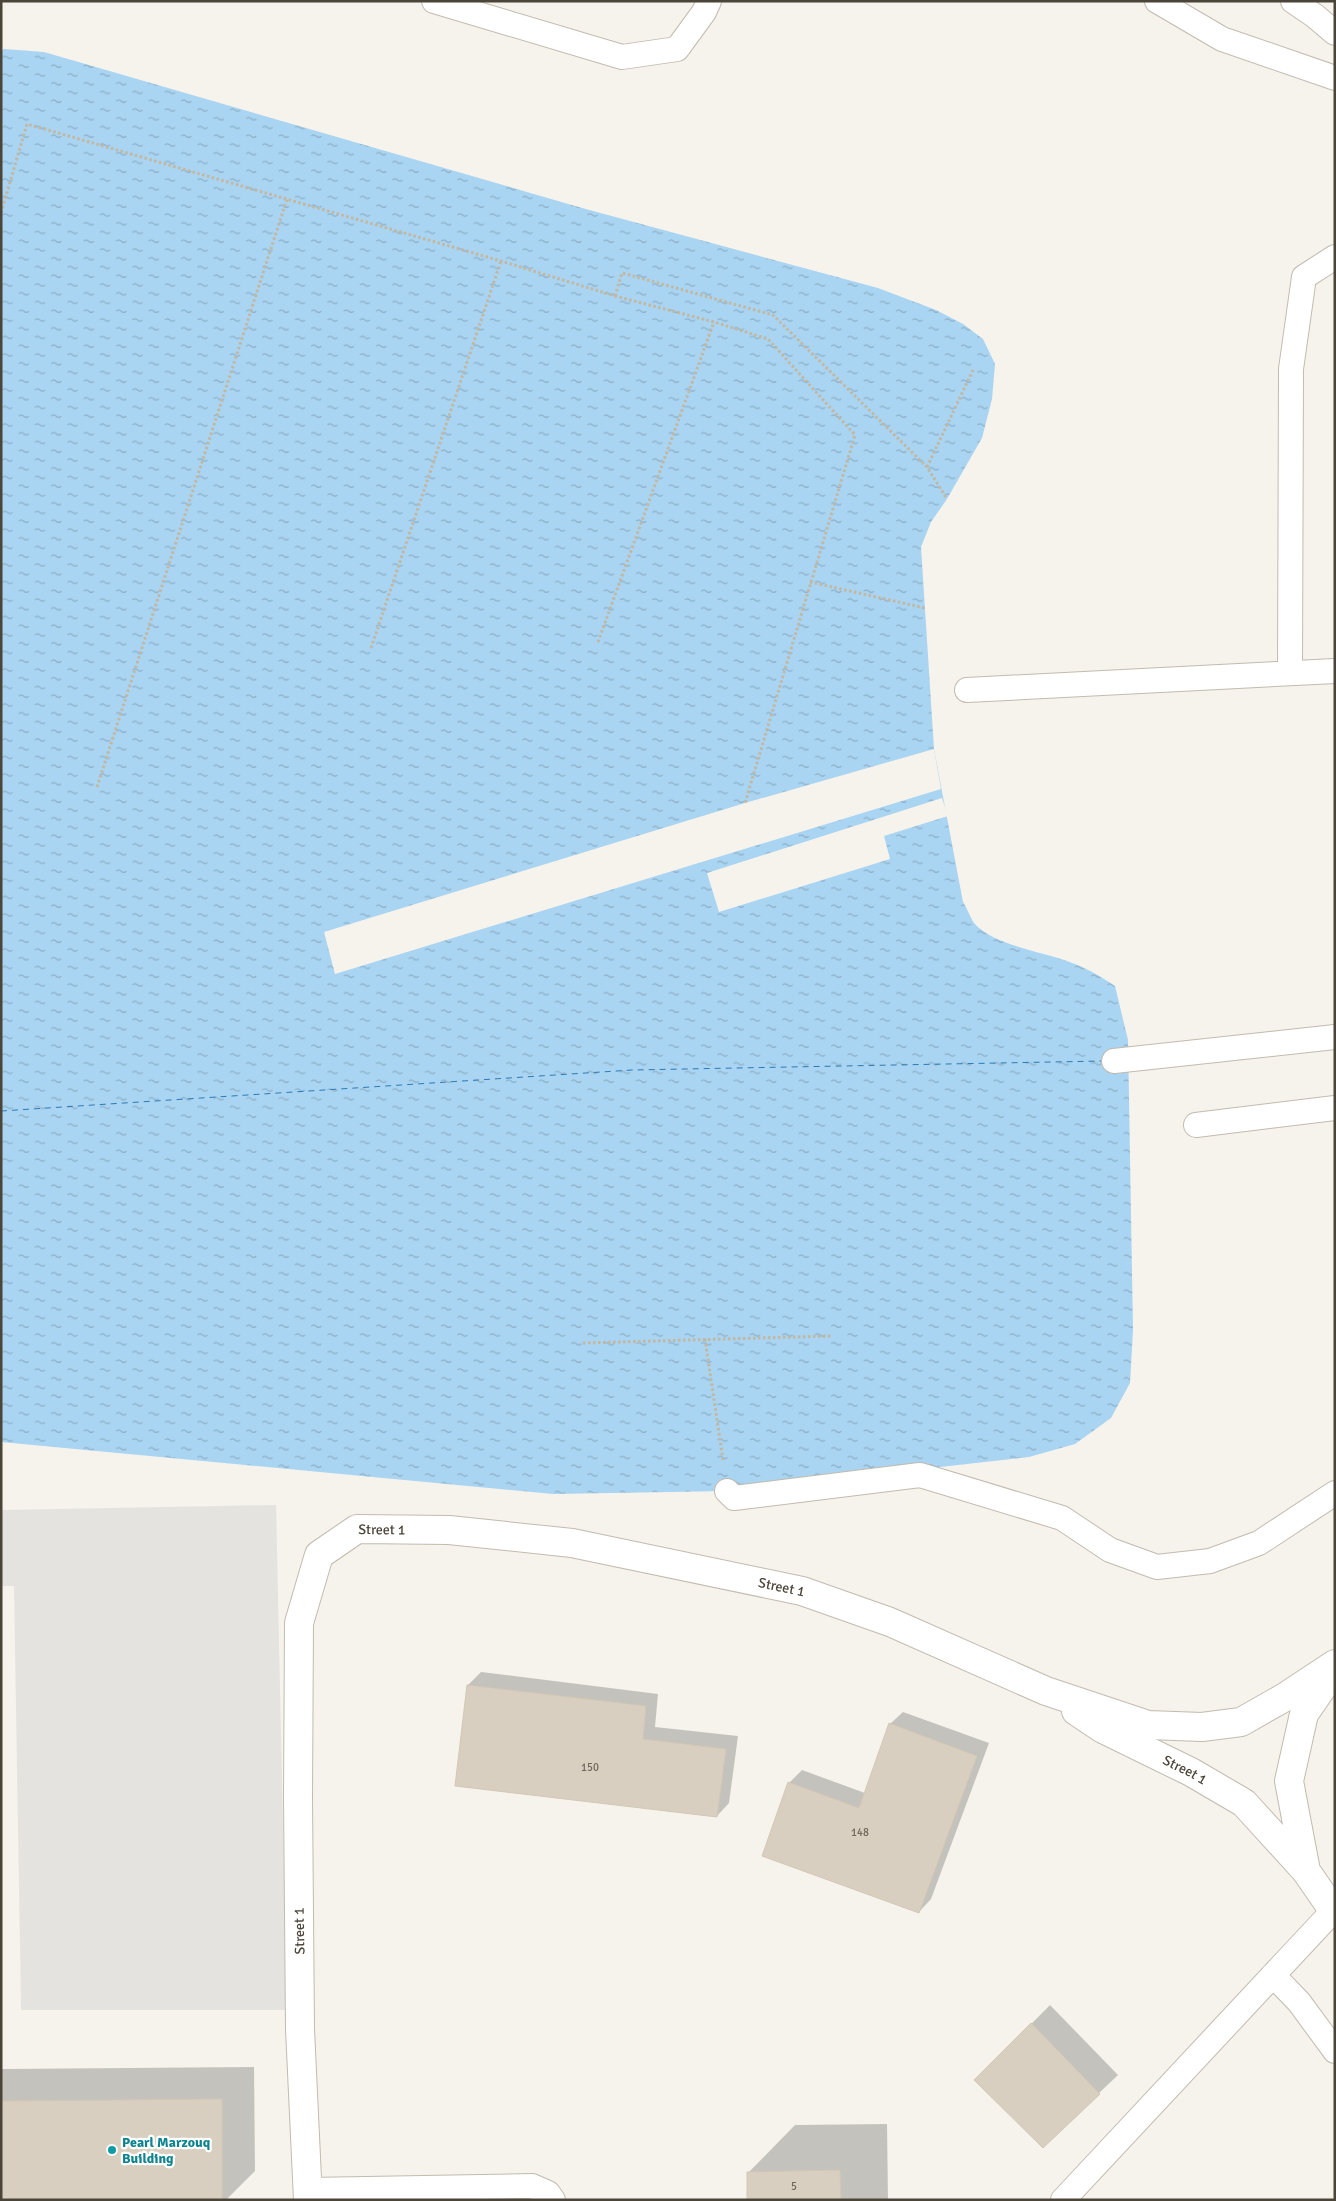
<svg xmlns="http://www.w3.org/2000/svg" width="1336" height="2201" font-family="Signika,sans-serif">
  <defs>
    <pattern id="water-ripples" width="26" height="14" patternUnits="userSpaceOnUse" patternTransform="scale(1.25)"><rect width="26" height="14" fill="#a9d4f2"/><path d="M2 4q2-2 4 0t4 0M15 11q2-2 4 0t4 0" fill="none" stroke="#8caec5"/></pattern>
  </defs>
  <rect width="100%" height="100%" fill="#f6f3ec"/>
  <path fill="#e5e3e0" d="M 276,1505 L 287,2010 L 21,2010 L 14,1586 L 1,1586 L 1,1510 Z"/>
  <path fill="url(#water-ripples)" d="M 4,49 L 44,52 L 582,208 L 878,288 L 936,310 L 963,324 L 983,339 L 995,364 L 992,399 L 982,438 L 947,499 L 931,522 L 921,547 L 934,749 L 963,902 C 967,908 970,917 974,923 C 991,944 1042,952 1067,961 C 1085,967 1100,976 1115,986 L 1128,1040 L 1133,1330 L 1130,1383 L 1111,1418 L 1075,1444 L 1029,1457 L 727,1491 L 553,1494 L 1,1442 L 1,51 Z"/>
  <path fill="#f6f3ec" d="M 934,749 L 941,789 L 335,974 L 324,932 L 745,803 Z
    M 942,798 L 948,816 L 884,836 L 890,859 L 719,912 L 707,873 Z"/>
  <path fill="#0003" d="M 481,1672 L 658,1694 L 655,1727 L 738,1736 L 729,1803 L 717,1816 L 456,1785 L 468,1685 Z
    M 903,1712 L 989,1743 L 931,1899 L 919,1912 L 789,1783 L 802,1770 L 865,1793 L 890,1724 Z
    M 1050,2005 L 1118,2075 L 1099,2093 L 976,2080 Z
    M 254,2067 L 255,2171 L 226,2200 L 1,2200 L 1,2069 Z
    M 887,2124 L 888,2200 L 749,2200 L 748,2173 L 795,2125 Z"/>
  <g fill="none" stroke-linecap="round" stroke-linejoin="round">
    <path stroke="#2e7ab2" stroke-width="1" stroke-dasharray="6 5" stroke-linecap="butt" d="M 1,1111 L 632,1070 L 1104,1061"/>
  </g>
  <path fill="#d8cfc1" stroke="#d3c7b4" d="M 467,1685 L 646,1706 L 643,1739 L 726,1749 L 717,1817 L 455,1786 Z
    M 889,1723 L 977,1756 L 919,1913 L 762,1856 L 788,1782 L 859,1808 Z
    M 1031,2023 L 1100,2094 L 1043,2148 L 974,2080 Z
    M 222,2099 L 222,2200 L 1,2200 L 1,2101 Z
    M 840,2170 L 841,2200 L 747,2200 L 747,2172 Z"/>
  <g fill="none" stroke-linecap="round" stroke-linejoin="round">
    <g stroke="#c2bbae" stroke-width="26">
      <path id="service" d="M 434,1 L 622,57 L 677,49 L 704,12 L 709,1
        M 1157,1 L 1222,39 L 1335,78
        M 1293,1 L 1315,16 L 1335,33
        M 1290,672 L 1291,369 L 1304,277 L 1335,257
        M 967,690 L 1335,671
        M 1114,1061 L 1335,1037
        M 1196,1125 L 1335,1108
        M 727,1491 L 734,1498 L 920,1475 L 1062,1518 L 1110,1550 L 1157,1567 L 1210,1561 L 1259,1543 L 1335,1493
        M 1273,1975 L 1299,2002 L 1335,2051
        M 308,2190 L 532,2186 L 548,2193 L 553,2200
        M 1063,2200 L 1333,1911"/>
    </g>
    <g stroke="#c2bbae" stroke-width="30">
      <g id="minor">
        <path id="s1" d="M 1076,1711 L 1103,1729 L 1191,1772 L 1244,1803 L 1306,1871"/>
        <path id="s2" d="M 308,2200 L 300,2029 L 298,1797 L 299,1623 L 319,1555 L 357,1529 L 449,1530 L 572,1543 L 802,1591 L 890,1622 L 1046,1691 L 1148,1725 L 1202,1727 L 1241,1722 L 1285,1697 L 1335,1664"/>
      </g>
    </g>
    <g stroke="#c2bbae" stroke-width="30">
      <path id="tertiary" d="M 1335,1669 L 1304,1714 L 1289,1781 L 1306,1871 L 1335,1913"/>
    </g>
    <path stroke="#c4b79f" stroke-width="3" stroke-dasharray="2.5 2.5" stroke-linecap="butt" d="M 1,213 L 27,124 L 501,261 L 615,296 L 714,322 L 768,339 L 855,435 L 745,803
      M 615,296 L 622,273 L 773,315 L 927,467 L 947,499
      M 927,467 L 974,368
      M 810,582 L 925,608
      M 598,642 L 714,322
      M 371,648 L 501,261
      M 97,787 L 287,199
      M 705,1339 L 723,1460
      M 583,1343 L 831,1336"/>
    <use href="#service" stroke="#fff" stroke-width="24"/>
    <use href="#minor" stroke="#fff" stroke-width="28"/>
    <use href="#tertiary" stroke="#fff" stroke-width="28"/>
  </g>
  <circle fill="#0f9aa8" stroke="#fff" stroke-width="2" cx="112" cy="2150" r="5"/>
  <g text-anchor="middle" stroke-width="4.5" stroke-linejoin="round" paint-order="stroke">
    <g font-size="11" fill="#6e675b">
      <text x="590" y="1771">150</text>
      <text x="860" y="1836">148</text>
      <text x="794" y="2190">5</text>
    </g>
    <g font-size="14" fill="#4b4439" stroke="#fff">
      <text dy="5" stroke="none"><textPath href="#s2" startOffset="719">Street 1</textPath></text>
      <text dy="5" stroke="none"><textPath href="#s2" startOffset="1124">Street 1</textPath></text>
      <text dy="5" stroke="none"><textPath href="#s1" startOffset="124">Street 1</textPath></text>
      <text transform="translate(299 1931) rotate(-91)" y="5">Street 1</text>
    </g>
    <g font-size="14" font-weight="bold" fill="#0d838f" stroke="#fff" text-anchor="start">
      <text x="122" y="2147">Pearl Marzouq<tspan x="122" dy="16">Building</tspan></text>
    </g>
  </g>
  <rect width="1336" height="2201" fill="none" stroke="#4b4439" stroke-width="5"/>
</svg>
